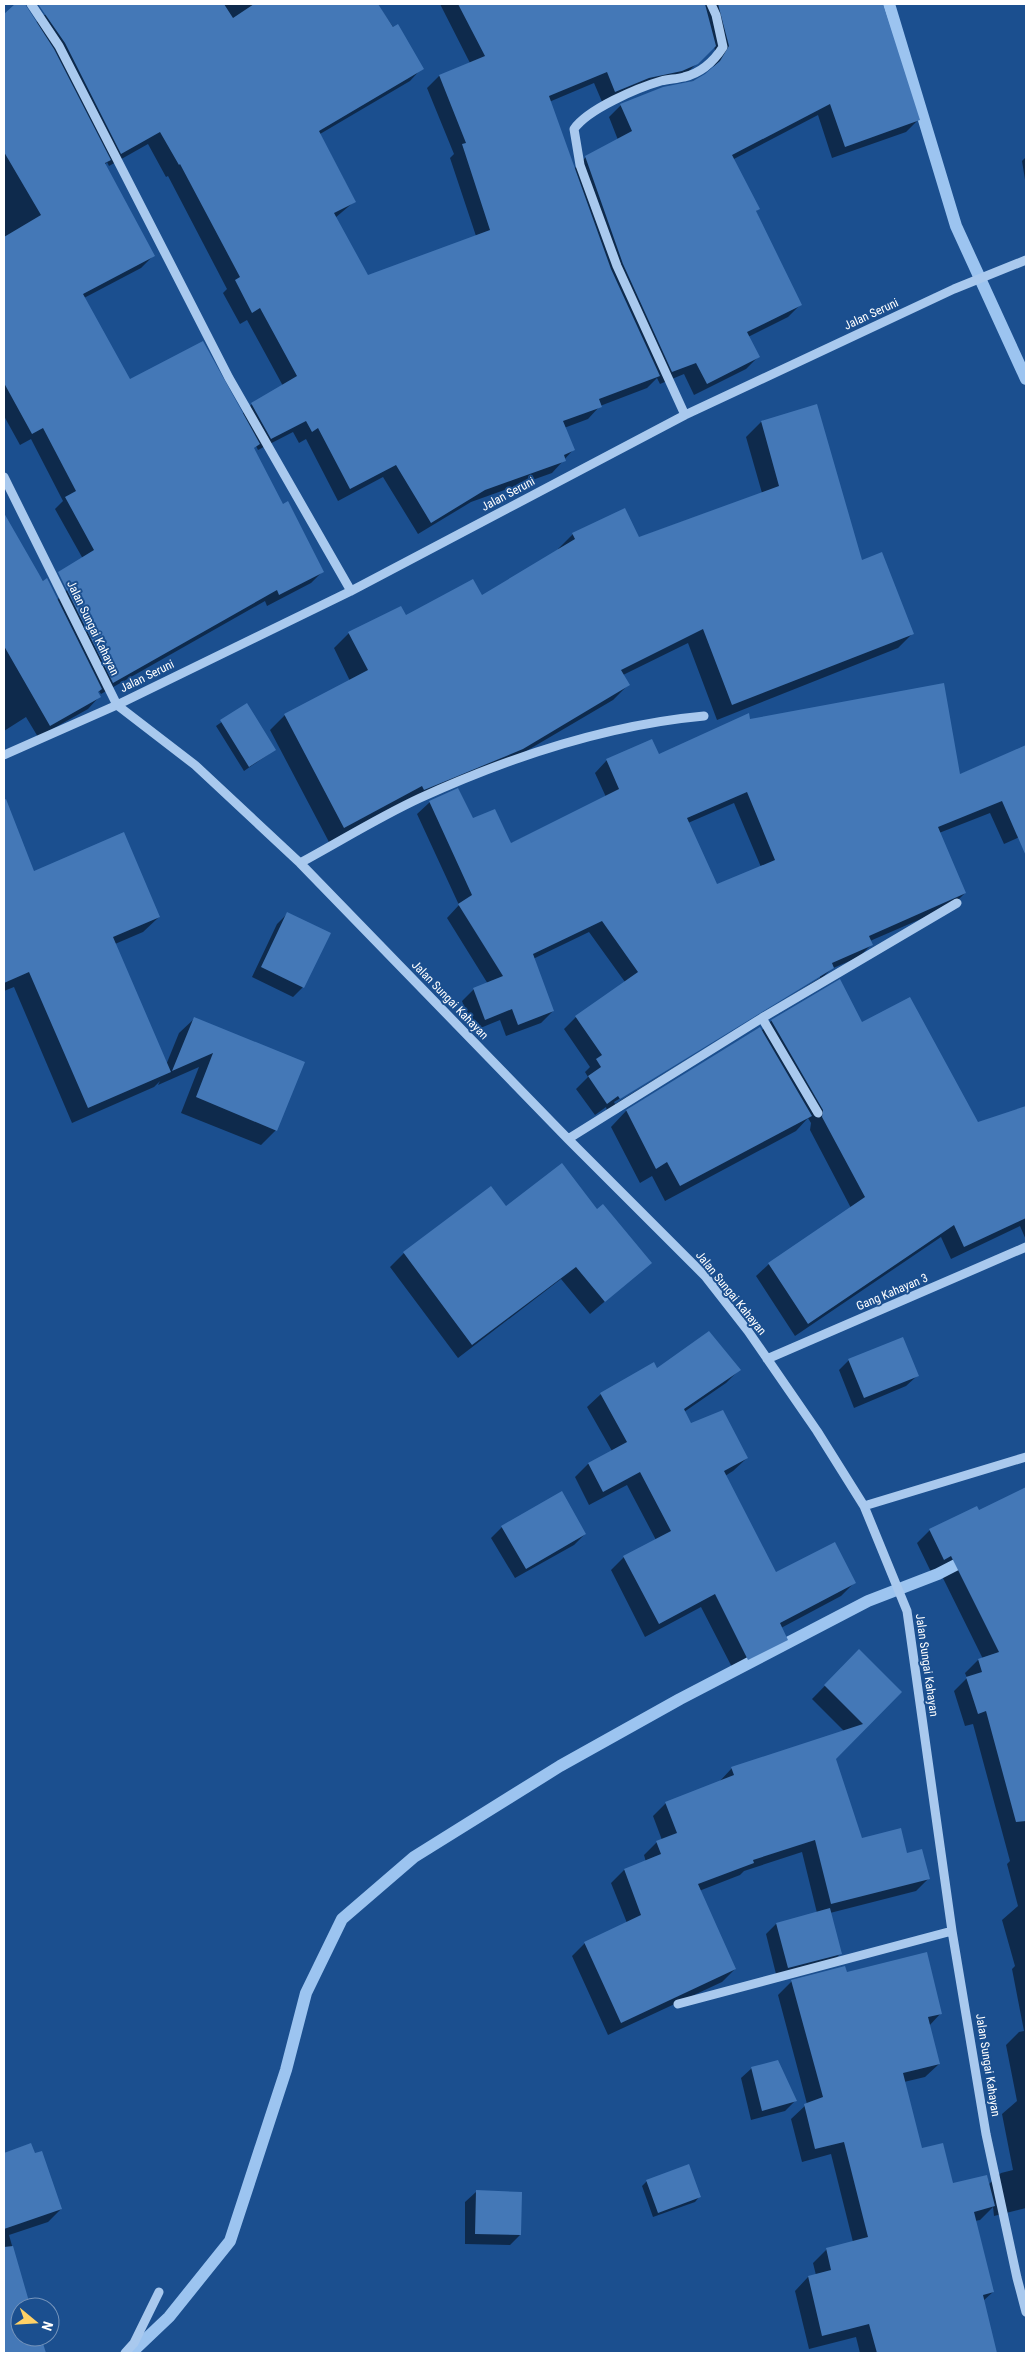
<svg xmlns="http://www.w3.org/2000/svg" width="1030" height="2357" font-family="'Roboto Condensed',sans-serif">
  <rect width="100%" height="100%" fill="#1b4f8f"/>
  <path fill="#0007" fill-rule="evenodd" d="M 58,4 L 377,4 L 422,68 L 410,81 L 320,134 L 355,201 L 335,218 L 367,277 L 476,236 L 450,158 L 454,154 L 427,88 L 439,76 L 470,63 L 440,4 L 881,4 L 918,120 L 906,132 L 832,158 L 818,115 L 732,160 L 758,209 L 755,212 L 800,305 L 788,317 L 748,337 L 758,357 L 746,369 L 694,395 L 684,374 L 660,384 L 657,378 L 647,388 L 600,406 L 588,419 L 564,428 L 573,450 L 552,473 L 471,502 L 418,534 L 383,477 L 338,501 L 306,439 L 299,443 L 293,432 L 258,450 L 256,446 L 253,449 L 282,505 L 323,571 L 311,583 L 267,606 L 265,601 L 101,694 L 99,691 L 97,693 L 99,697 L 88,709 L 38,737 L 26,717 L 4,731 L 4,527 L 57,600 L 67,590 L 92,575 L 55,509 L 63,501 L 31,439 L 20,445 L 4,416 L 4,16 L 12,9 L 35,23 ZM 714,46 L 717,59 L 712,70 L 699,79 L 621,105 L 609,117 L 618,140 L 586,157 L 574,169 L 549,102 L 594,83 L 603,104 L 684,76 ZM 148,144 L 166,177 L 168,176 L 227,289 L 223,293 L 240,324 L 247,320 L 283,386 L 252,404 L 242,414 L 130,381 L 84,298 L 141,268 L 153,256 L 105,165 L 107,162 L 109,166 Z
    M 1026,157 L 1026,186 L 1022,161 Z
    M 816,406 L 861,561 L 913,633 L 898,648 L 717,720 L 688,643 L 623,675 L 628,685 L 613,700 L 506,763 L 329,842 L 270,730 L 285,715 L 350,681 L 334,648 L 349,633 L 481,597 L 559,551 L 558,549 L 573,534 L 638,538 L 762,493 L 746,437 L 761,422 Z
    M 246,705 L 269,754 L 244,771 L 216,726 Z
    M 749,720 L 959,775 L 1026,746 L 1026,834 L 1004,844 L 990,813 L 939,833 L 965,893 L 953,905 L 870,941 L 871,945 L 859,957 L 831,969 L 820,980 L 607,1111 L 606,1107 L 595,1115 L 576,1089 L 588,1077 L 585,1072 L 590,1067 L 564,1029 L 576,1017 L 625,982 L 589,932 L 533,959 L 553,1011 L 541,1023 L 506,1036 L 500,1020 L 473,1031 L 462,1001 L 474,989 L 488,984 L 447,918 L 459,905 L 417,814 L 430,802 L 473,820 L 510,844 L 606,797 L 595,773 L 607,760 L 658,755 ZM 734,803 L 761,867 L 716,885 L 688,823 ZM 820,975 L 820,978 L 615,1104 L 614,1102 Z
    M 26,854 L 33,873 L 159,917 L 143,932 L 115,944 L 166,1065 L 179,1033 L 195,1018 L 276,1130 L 261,1145 L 181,1113 L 199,1067 L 158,1085 L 160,1081 L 154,1087 L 72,1123 L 14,987 L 4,991 L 4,863 Z
    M 288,913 L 303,987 L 293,997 L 252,977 L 277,924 Z
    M 839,981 L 862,1024 L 977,1123 L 1026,1107 L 1026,1240 L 1020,1226 L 951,1259 L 941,1237 L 795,1336 L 756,1276 L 769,1264 L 851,1208 L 810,1130 L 811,1123 L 808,1118 L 796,1131 L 665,1201 L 652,1176 L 640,1183 L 611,1127 L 626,1111 L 759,1028 L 761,1031 L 771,1021 Z
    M 491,1188 L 506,1208 L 597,1211 L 650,1263 L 590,1314 L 561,1279 L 458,1358 L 390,1267 L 404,1253 Z
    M 849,1360 L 917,1376 L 906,1386 L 854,1408 L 839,1370 Z
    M 656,1369 L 739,1370 L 726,1383 L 684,1412 L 691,1424 L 747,1458 L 733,1471 L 725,1476 L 776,1574 L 855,1582 L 841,1596 L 781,1628 L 787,1639 L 773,1653 L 735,1673 L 701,1607 L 645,1637 L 611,1570 L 624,1557 L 656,1540 L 627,1485 L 589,1505 L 575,1477 L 588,1464 L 612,1451 L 587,1407 L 601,1394 Z
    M 1018,1492 L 1026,1510 L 1026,1527 L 1022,1531 L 1026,1538 L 1026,2208 L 994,2216 L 993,2207 L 980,2220 L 975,2221 L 993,2292 L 983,2301 L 996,2353 L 860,2353 L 856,2337 L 809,2349 L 795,2291 L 808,2277 L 816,2275 L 813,2263 L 827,2249 L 853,2242 L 831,2154 L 802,2162 L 791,2119 L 807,2104 L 778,1995 L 792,1981 L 846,1974 L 941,2013 L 929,2026 L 939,2064 L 925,2077 L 904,2082 L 921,2150 L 952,2185 L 987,2176 L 989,2184 L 1001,2173 L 1013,2170 L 1002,2114 L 1017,2101 L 1006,2045 L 1019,2032 L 1024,2031 L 1012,1969 L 1015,1966 L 1002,1920 L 1018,1906 L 1007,1864 L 1010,1861 L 973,1724 L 965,1726 L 954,1691 L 967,1678 L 965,1673 L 978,1660 L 983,1659 L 938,1568 L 931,1572 L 917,1543 L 930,1530 L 978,1512 Z
    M 502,1527 L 585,1534 L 574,1545 L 515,1578 L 491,1538 Z
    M 859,1651 L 900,1692 L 835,1759 L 861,1840 L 906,1855 L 929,1878 L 916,1891 L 830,1913 L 841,1953 L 830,1964 L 777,1978 L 766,1934 L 776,1924 L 817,1913 L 802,1852 L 744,1871 L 740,1875 L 699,1891 L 735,1969 L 722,1982 L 608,2035 L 572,1956 L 585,1943 L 627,1923 L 611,1883 L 624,1870 L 646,1862 L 644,1855 L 657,1842 L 662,1840 L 653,1816 L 666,1803 L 719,1782 L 732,1768 L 844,1731 L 812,1699 Z
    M 752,2068 L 795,2101 L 785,2111 L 751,2120 L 741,2078 Z
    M 30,2144 L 61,2209 L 48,2222 L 9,2235 L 29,2306 L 31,2307 L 20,2307 L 20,2337 L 40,2337 L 44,2353 L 4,2353 L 4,2154 Z
    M 647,2181 L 700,2196 L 695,2202 L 653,2217 L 642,2186 Z
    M 476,2192 L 520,2235 L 510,2245 L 465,2244 L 465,2202 Z"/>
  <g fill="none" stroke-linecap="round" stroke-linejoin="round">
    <path stroke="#9cc4f0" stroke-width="12" d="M 889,4 L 956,226 L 1026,379
      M 131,2353 L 169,2317 L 230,2241 L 286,2070 L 306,1993 L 342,1919 L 414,1857 L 560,1766 L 680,1699 L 868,1601 L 938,1574 L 971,1557"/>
  </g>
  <path fill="#4478b7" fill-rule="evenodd" d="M 15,4 L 25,4 L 54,49 L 111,160 L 105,163 L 155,256 L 83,294 L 130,379 L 203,341 L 260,444 L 254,448 L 283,504 L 288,501 L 324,572 L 279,595 L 277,590 L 113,683 L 58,572 L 94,550 L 65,497 L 76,491 L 43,428 L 32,434 L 4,383 L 4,237 L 41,215 L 4,152 L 4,14 Z
    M 38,4 L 224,4 L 233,18 L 254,4 L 378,4 L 393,27 L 398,24 L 424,69 L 319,131 L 356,202 L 334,213 L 368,275 L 490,230 L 462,144 L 466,143 L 439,75 L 485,56 L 458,4 L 705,4 L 716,46 L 698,64 L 682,71 L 649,78 L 615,92 L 607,72 L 549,96 L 611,269 L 660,376 L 599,399 L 602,407 L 563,421 L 575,450 L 564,455 L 566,461 L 485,490 L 431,523 L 396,465 L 350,489 L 318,428 L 312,432 L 306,421 L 271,439 L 251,403 L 297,376 L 260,308 L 252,313 L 235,280 L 240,277 L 180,164 L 179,165 L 160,132 L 121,154 L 65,43 Z
    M 718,4 L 883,4 L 920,120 L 845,147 L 830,104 L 732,155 L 760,209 L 756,211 L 802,305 L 747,332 L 760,357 L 707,384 L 696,363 L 672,372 L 623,264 L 585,156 L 632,131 L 620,104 L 663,87 L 693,81 L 705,74 L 720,61 L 729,46 Z
    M 817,404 L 862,560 L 882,552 L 914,634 L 732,705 L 703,629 L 621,670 L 630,685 L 523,749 L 424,790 L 422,786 L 344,828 L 284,714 L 368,670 L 348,632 L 401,606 L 406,615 L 473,579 L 482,595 L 575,539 L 572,533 L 625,508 L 639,537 L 779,486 L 761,421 Z
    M 4,513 L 43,581 L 47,578 L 102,689 L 98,692 L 101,697 L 50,726 L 4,646 Z
    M 944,683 L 960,774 L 1026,745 L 1026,856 L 1002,801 L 938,827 L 966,893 L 869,936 L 873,945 L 832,963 L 834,968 L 620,1099 L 618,1096 L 607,1104 L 588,1076 L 601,1067 L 596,1059 L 602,1055 L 575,1016 L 638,972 L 602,921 L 533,954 L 554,1011 L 518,1025 L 512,1009 L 485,1020 L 473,988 L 503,976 L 458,904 L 472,895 L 429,801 L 458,788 L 473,818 L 495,809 L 511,843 L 619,789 L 606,759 L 652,739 L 659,754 L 749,713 L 750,719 ZM 747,792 L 775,860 L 717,884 L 687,818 Z
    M 247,703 L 276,750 L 249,767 L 220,720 Z
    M 6,799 L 34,871 L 124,832 L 160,917 L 113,937 L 171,1072 L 88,1108 L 29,972 L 4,983 L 4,800 Z
    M 287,912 L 331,933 L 304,988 L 261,967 Z
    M 840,979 L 862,1022 L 910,997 L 978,1122 L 1026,1106 L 1026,1218 L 964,1247 L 954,1225 L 808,1324 L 768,1263 L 865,1197 L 822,1117 L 823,1110 L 771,1020 Z
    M 194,1017 L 305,1062 L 277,1131 L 196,1097 L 213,1053 L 172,1071 Z
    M 760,1027 L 812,1116 L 680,1186 L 667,1162 L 656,1169 L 626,1110 Z
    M 562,1163 L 597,1209 L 603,1204 L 652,1263 L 605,1302 L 576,1267 L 472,1345 L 403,1252 L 491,1186 L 506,1206 Z
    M 709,1331 L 741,1370 L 684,1409 L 691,1423 L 723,1410 L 748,1458 L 724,1471 L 776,1572 L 835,1542 L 856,1583 L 780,1623 L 788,1640 L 748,1660 L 715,1594 L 659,1624 L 623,1556 L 671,1531 L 640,1472 L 603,1492 L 588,1463 L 627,1442 L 600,1393 L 654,1362 L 657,1368 Z
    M 903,1337 L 919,1376 L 864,1398 L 848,1359 Z
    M 1026,1487 L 1026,1821 L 1016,1822 L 986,1711 L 978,1714 L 966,1677 L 982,1672 L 978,1659 L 999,1652 L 951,1556 L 944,1560 L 929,1529 L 977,1506 L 979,1510 Z
    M 562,1491 L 586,1534 L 526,1569 L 501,1526 Z
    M 859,1649 L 902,1692 L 836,1759 L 862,1838 L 901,1828 L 907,1853 L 922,1849 L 930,1879 L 831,1904 L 815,1840 L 753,1860 L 754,1863 L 698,1884 L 736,1969 L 621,2023 L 584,1942 L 641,1915 L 624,1869 L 661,1854 L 656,1841 L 677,1833 L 665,1802 L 734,1775 L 731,1767 L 863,1724 L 824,1685 Z
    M 830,1908 L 842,1954 L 788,1968 L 776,1923 Z
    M 927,1952 L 942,2014 L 928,2017 L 940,2064 L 903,2073 L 922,2148 L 943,2143 L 953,2183 L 987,2175 L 995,2206 L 974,2212 L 994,2292 L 983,2295 L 997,2353 L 877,2353 L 869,2324 L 822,2336 L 808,2276 L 831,2270 L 826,2248 L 868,2237 L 844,2142 L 815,2149 L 804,2104 L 823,2097 L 791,1980 L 845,1966 L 847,1972 Z
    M 778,2060 L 797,2101 L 762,2111 L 751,2067 Z
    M 31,2143 L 35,2153 L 42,2151 L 62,2209 L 4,2229 L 4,2153 Z
    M 689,2164 L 701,2197 L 658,2213 L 646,2180 Z
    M 476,2190 L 522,2192 L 521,2235 L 475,2234 Z
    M 13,2246 L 30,2305 L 32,2304 L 33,2307 L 20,2307 L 20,2337 L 41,2337 L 46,2353 L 4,2353 L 4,2247 Z"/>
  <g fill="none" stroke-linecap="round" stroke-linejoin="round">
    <path stroke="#a9c9ee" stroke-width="9" d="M 31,4 L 59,46 L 229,378 L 351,591
      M 685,415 L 617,266 L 580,165 L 574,129 C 588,109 637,88 661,81 C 669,79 677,79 684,77 C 701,73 714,61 723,47 L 716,15 L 711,4
      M 4,477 L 117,705 L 195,765 L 300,863 L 568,1139 L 705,1276 L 748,1331 L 817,1431 L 864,1506 L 907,1611 L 952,1931 L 986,2134 L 1017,2278 L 1026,2312
      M 4,755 L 117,705 L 351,591 L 685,415 L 954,289 L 1026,260
      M 300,863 C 339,842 379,817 420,798 C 510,757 605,725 704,716
      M 762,1018 L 818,1113
      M 568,1139 L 762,1018 L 957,903
      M 767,1359 L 1026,1247
      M 864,1506 L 1026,1457
      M 678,2004 L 952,1931
      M 125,2353 L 134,2343 L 159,2292"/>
  </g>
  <g text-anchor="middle" stroke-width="4" stroke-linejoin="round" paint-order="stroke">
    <g font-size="12" fill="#fff" stroke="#1b4f8f">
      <text transform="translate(871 314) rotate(-25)" y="4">Jalan Seruni</text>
      <text transform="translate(508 494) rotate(-28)" y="4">Jalan Seruni</text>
      <text transform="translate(93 628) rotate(64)" y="4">Jalan Sungai Kahayan</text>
      <text transform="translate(147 676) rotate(-26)" y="4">Jalan Seruni</text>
      <text transform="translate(450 1000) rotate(46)" y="4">Jalan Sungai Kahayan</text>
      <text transform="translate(892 1292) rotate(-23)" y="4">Gang Kahayan 3</text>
      <text transform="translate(731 1293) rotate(51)" y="4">Jalan Sungai Kahayan</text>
      <text transform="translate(927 1665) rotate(82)" y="4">Jalan Sungai Kahayan</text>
      <text transform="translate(988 2065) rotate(81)" y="4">Jalan Sungai Kahayan</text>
    </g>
  </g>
  <rect width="1030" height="2357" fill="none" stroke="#ffffff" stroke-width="10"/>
  <g transform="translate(35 2322) rotate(108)"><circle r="24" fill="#1b4f8f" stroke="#7695bc"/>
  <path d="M0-4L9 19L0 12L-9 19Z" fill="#ffd166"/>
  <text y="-8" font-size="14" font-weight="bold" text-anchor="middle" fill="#ffffff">N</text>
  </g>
</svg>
